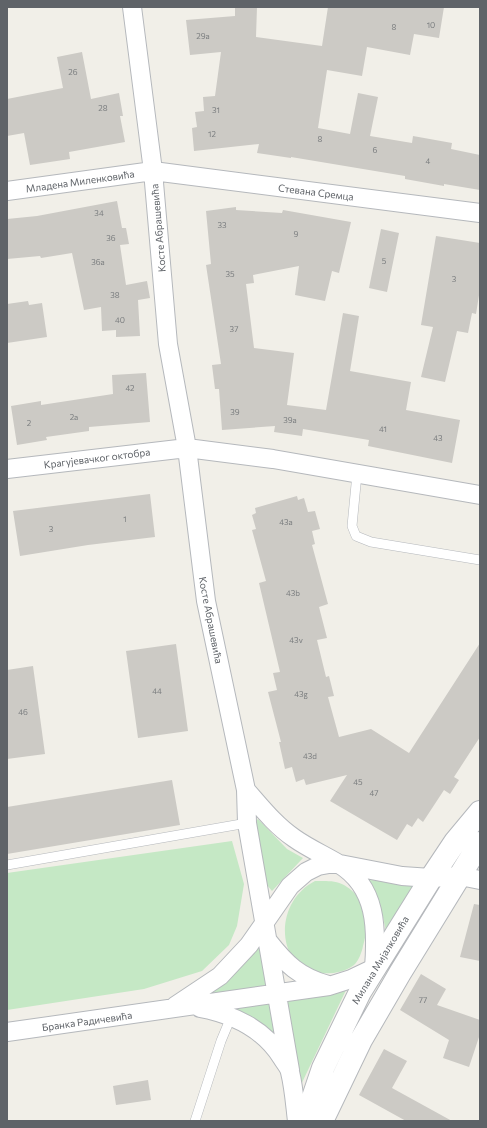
<svg xmlns="http://www.w3.org/2000/svg" width="487" height="1128" font-family="Commissioner,sans-serif">
  <rect width="100%" height="100%" fill="#f1efe8"/>
  <path fill="#c5e8c5" d="M 258,819 L 287,849 L 303,858 L 272,891 L 267,885 L 254,822 Z
    M 232,841 L 244,884 L 237,926 L 229,945 L 202,971 L 144,989 L 7,1010 L 7,873 Z
    M 368,880 L 416,882 L 386,932 C 383,913 378,897 368,880 Z
    M 315,881 C 324,881 336,880 344,885 C 368,899 370,922 363,946 C 362,952 358,962 354,965 C 343,973 332,974 319,973 C 311,972 297,966 293,959 C 276,932 287,895 315,881 Z
    M 260,943 L 267,987 L 206,997 Z
    M 347,988 L 299,1089 L 285,1000 Z
    M 270,1002 L 275,1033 L 272,1033 L 266,1026 L 229,1007 Z"/>
  <path fill="#cccac5" d="M 235,7 L 257,7 L 256,37 L 322,46 L 328,7 L 444,7 L 439,38 L 414,34 L 410,55 L 367,47 L 362,76 L 327,70 L 318,128 L 350,134 L 358,93 L 378,97 L 370,136 L 412,143 L 413,136 L 452,143 L 451,149 L 480,155 L 480,190 L 444,184 L 444,186 L 405,179 L 405,176 L 291,157 L 291,158 L 257,153 L 259,144 L 194,151 L 192,128 L 197,127 L 195,112 L 204,111 L 203,97 L 215,96 L 221,52 L 190,55 L 186,20 L 235,16 Z
    M 82,52 L 91,99 L 119,93 L 123,116 L 120,116 L 125,142 L 69,152 L 70,159 L 30,165 L 24,133 L 7,136 L 7,99 L 63,88 L 57,57 Z
    M 117,201 L 122,228 L 126,228 L 129,244 L 120,245 L 126,285 L 147,281 L 150,298 L 138,300 L 140,336 L 116,337 L 116,330 L 102,331 L 101,307 L 84,310 L 72,253 L 41,258 L 40,256 L 7,259 L 7,219 L 37,216 Z
    M 236,207 L 236,210 L 282,213 L 283,210 L 351,222 L 339,273 L 332,271 L 325,301 L 295,295 L 299,266 L 253,275 L 254,283 L 246,284 L 254,348 L 294,353 L 287,405 L 326,410 L 343,313 L 359,316 L 350,371 L 411,382 L 406,410 L 460,420 L 452,463 L 368,446 L 369,440 L 303,429 L 302,436 L 274,432 L 275,426 L 222,430 L 219,389 L 215,389 L 212,365 L 221,364 L 206,265 L 211,264 L 206,211 Z
    M 381,229 L 399,233 L 387,292 L 369,288 Z
    M 436,236 L 480,243 L 480,289 L 476,314 L 472,313 L 468,333 L 457,331 L 445,382 L 421,377 L 433,327 L 421,325 Z
    M 28,301 L 29,305 L 42,303 L 47,337 L 7,343 L 7,304 Z
    M 146,373 L 150,422 L 89,427 L 89,431 L 46,437 L 47,440 L 17,445 L 11,406 L 41,401 L 41,405 L 113,394 L 112,375 Z
    M 150,494 L 155,537 L 88,545 L 20,556 L 13,511 Z
    M 297,496 L 298,500 L 304,498 L 308,512 L 315,511 L 320,529 L 312,531 L 315,544 L 312,545 L 328,604 L 319,607 L 327,638 L 317,640 L 326,677 L 329,676 L 334,696 L 328,697 L 339,737 L 371,729 L 409,753 L 480,643 L 480,737 L 454,777 L 459,780 L 450,794 L 444,790 L 423,822 L 418,818 L 412,827 L 407,824 L 397,840 L 330,801 L 347,775 L 306,785 L 304,779 L 296,782 L 292,767 L 285,769 L 279,742 L 281,742 L 268,692 L 277,690 L 273,673 L 280,672 L 259,583 L 266,581 L 252,530 L 256,529 L 252,515 L 256,513 L 255,508 Z
    M 176,644 L 188,731 L 138,738 L 126,651 Z
    M 33,666 L 45,754 L 7,759 L 7,670 Z
    M 172,780 L 180,825 L 7,854 L 7,807 Z
    M 474,904 L 480,905 L 480,961 L 460,957 Z
    M 421,974 L 446,989 L 437,1005 L 480,1020 L 480,1034 L 469,1067 L 443,1058 L 449,1040 L 400,1010 Z
    M 384,1049 L 407,1061 L 392,1088 L 452,1121 L 406,1121 L 359,1095 Z
    M 148,1080 L 151,1100 L 116,1105 L 113,1086 Z"/>
  <g fill="none" stroke-linecap="round" stroke-linejoin="round">
    <g stroke="#b5b8bc" stroke-width="10">
      <path id="service" d="M 357,474 L 352,526 L 356,536 L 371,542 L 480,560
        M 7,865 L 247,823
        M 195,1121 L 221,1041 L 231,1017"/>
    </g>
    <g stroke="#b5b8bc" stroke-width="20">
      <path id="minor" d="M 132,7 L 153,171 L 168,344 L 187,448 L 206,601 L 246,790 L 247,823 L 290,1070
        M 7,191 L 153,171 L 480,213
        M 7,469 L 187,448 L 273,459 L 480,495
        M 268,941 C 286,964 299,977 328,985
        M 175,1006 L 220,976 L 249,945 L 290,886 L 306,872 L 318,866 L 329,864 L 340,864 L 402,876 L 431,878 L 460,876 L 480,880
        M 200,1008 C 232,1014 264,1029 282,1058 C 285,1063 289,1067 290,1072 C 294,1088 295,1105 297,1121
        M 7,1032 L 329,986 L 351,979 L 374,968 C 377,929 377,887 339,864 C 324,855 308,848 294,838 C 275,825 261,807 246,790"/>
    </g>
    <g stroke="#b5b8bc" stroke-width="24">
      <path id="tertiary" d="M 305,1121 L 323,1068 L 360,992 L 431,878 L 455,842 L 480,812
        M 322,1121 L 361,1040 L 400,973 L 480,843"/>
    </g>
    <use href="#service" stroke="#fff" stroke-width="9"/>
    <use href="#minor" stroke="#fff" stroke-width="18"/>
    <use href="#tertiary" stroke="#fff" stroke-width="22"/>
  </g>
  <g text-anchor="middle" stroke-width="3.5" stroke-linejoin="round" paint-order="stroke">
    <g font-size="8" fill="#7a7d7f">
      <text x="431" y="28">10</text>
      <text x="394" y="30">8</text>
      <text x="203" y="39">29a</text>
      <text x="73" y="75">26</text>
      <text x="103" y="111">28</text>
      <text x="216" y="113">31</text>
      <text x="212" y="137">12</text>
      <text x="320" y="142">8</text>
      <text x="375" y="153">6</text>
      <text x="428" y="164">4</text>
      <text x="99" y="216">34</text>
      <text x="222" y="228">33</text>
      <text x="296" y="237">9</text>
      <text x="111" y="241">36</text>
      <text x="384" y="264">5</text>
      <text x="98" y="265">36a</text>
      <text x="230" y="277">35</text>
      <text x="454" y="282">3</text>
      <text x="115" y="298">38</text>
      <text x="120" y="323">40</text>
      <text x="234" y="332">37</text>
      <text x="130" y="391">42</text>
      <text x="235" y="415">39</text>
      <text x="74" y="420">2a</text>
      <text x="290" y="423">39a</text>
      <text x="29" y="426">2</text>
      <text x="383" y="432">41</text>
      <text x="438" y="441">43</text>
      <text x="125" y="522">1</text>
      <text x="286" y="525">43a</text>
      <text x="51" y="532">3</text>
      <text x="293" y="596">43b</text>
      <text x="296" y="643">43v</text>
      <text x="157" y="694">44</text>
      <text x="301" y="697">43g</text>
      <text x="23" y="715">46</text>
      <text x="310" y="759">43d</text>
      <text x="358" y="785">45</text>
      <text x="374" y="796">47</text>
      <text x="423" y="1003">77</text>
    </g>
    <g font-size="10" fill="#5f6368" stroke="#fff">
      <text transform="translate(80 181) rotate(-8)" y="4">Младена Миленковића</text>
      <text transform="translate(316 192) rotate(7)" y="4">Стевана Сремца</text>
      <text transform="translate(158 228) rotate(-95)" y="4">Косте Абрашевића</text>
      <text transform="translate(97 458) rotate(-7)" y="4">Крагујевачког октобра</text>
      <text transform="translate(211 620) rotate(79)" y="4">Косте Абрашевића</text>
      <text transform="translate(380 960) rotate(-59)" y="4">Милана Мијалковића</text>
      <text transform="translate(87 1021) rotate(-8)" y="4">Бранка Радичевића</text>
    </g>
  </g>
  <rect width="487" height="1128" fill="none" stroke="#5f6368" stroke-width="16"/>
</svg>
